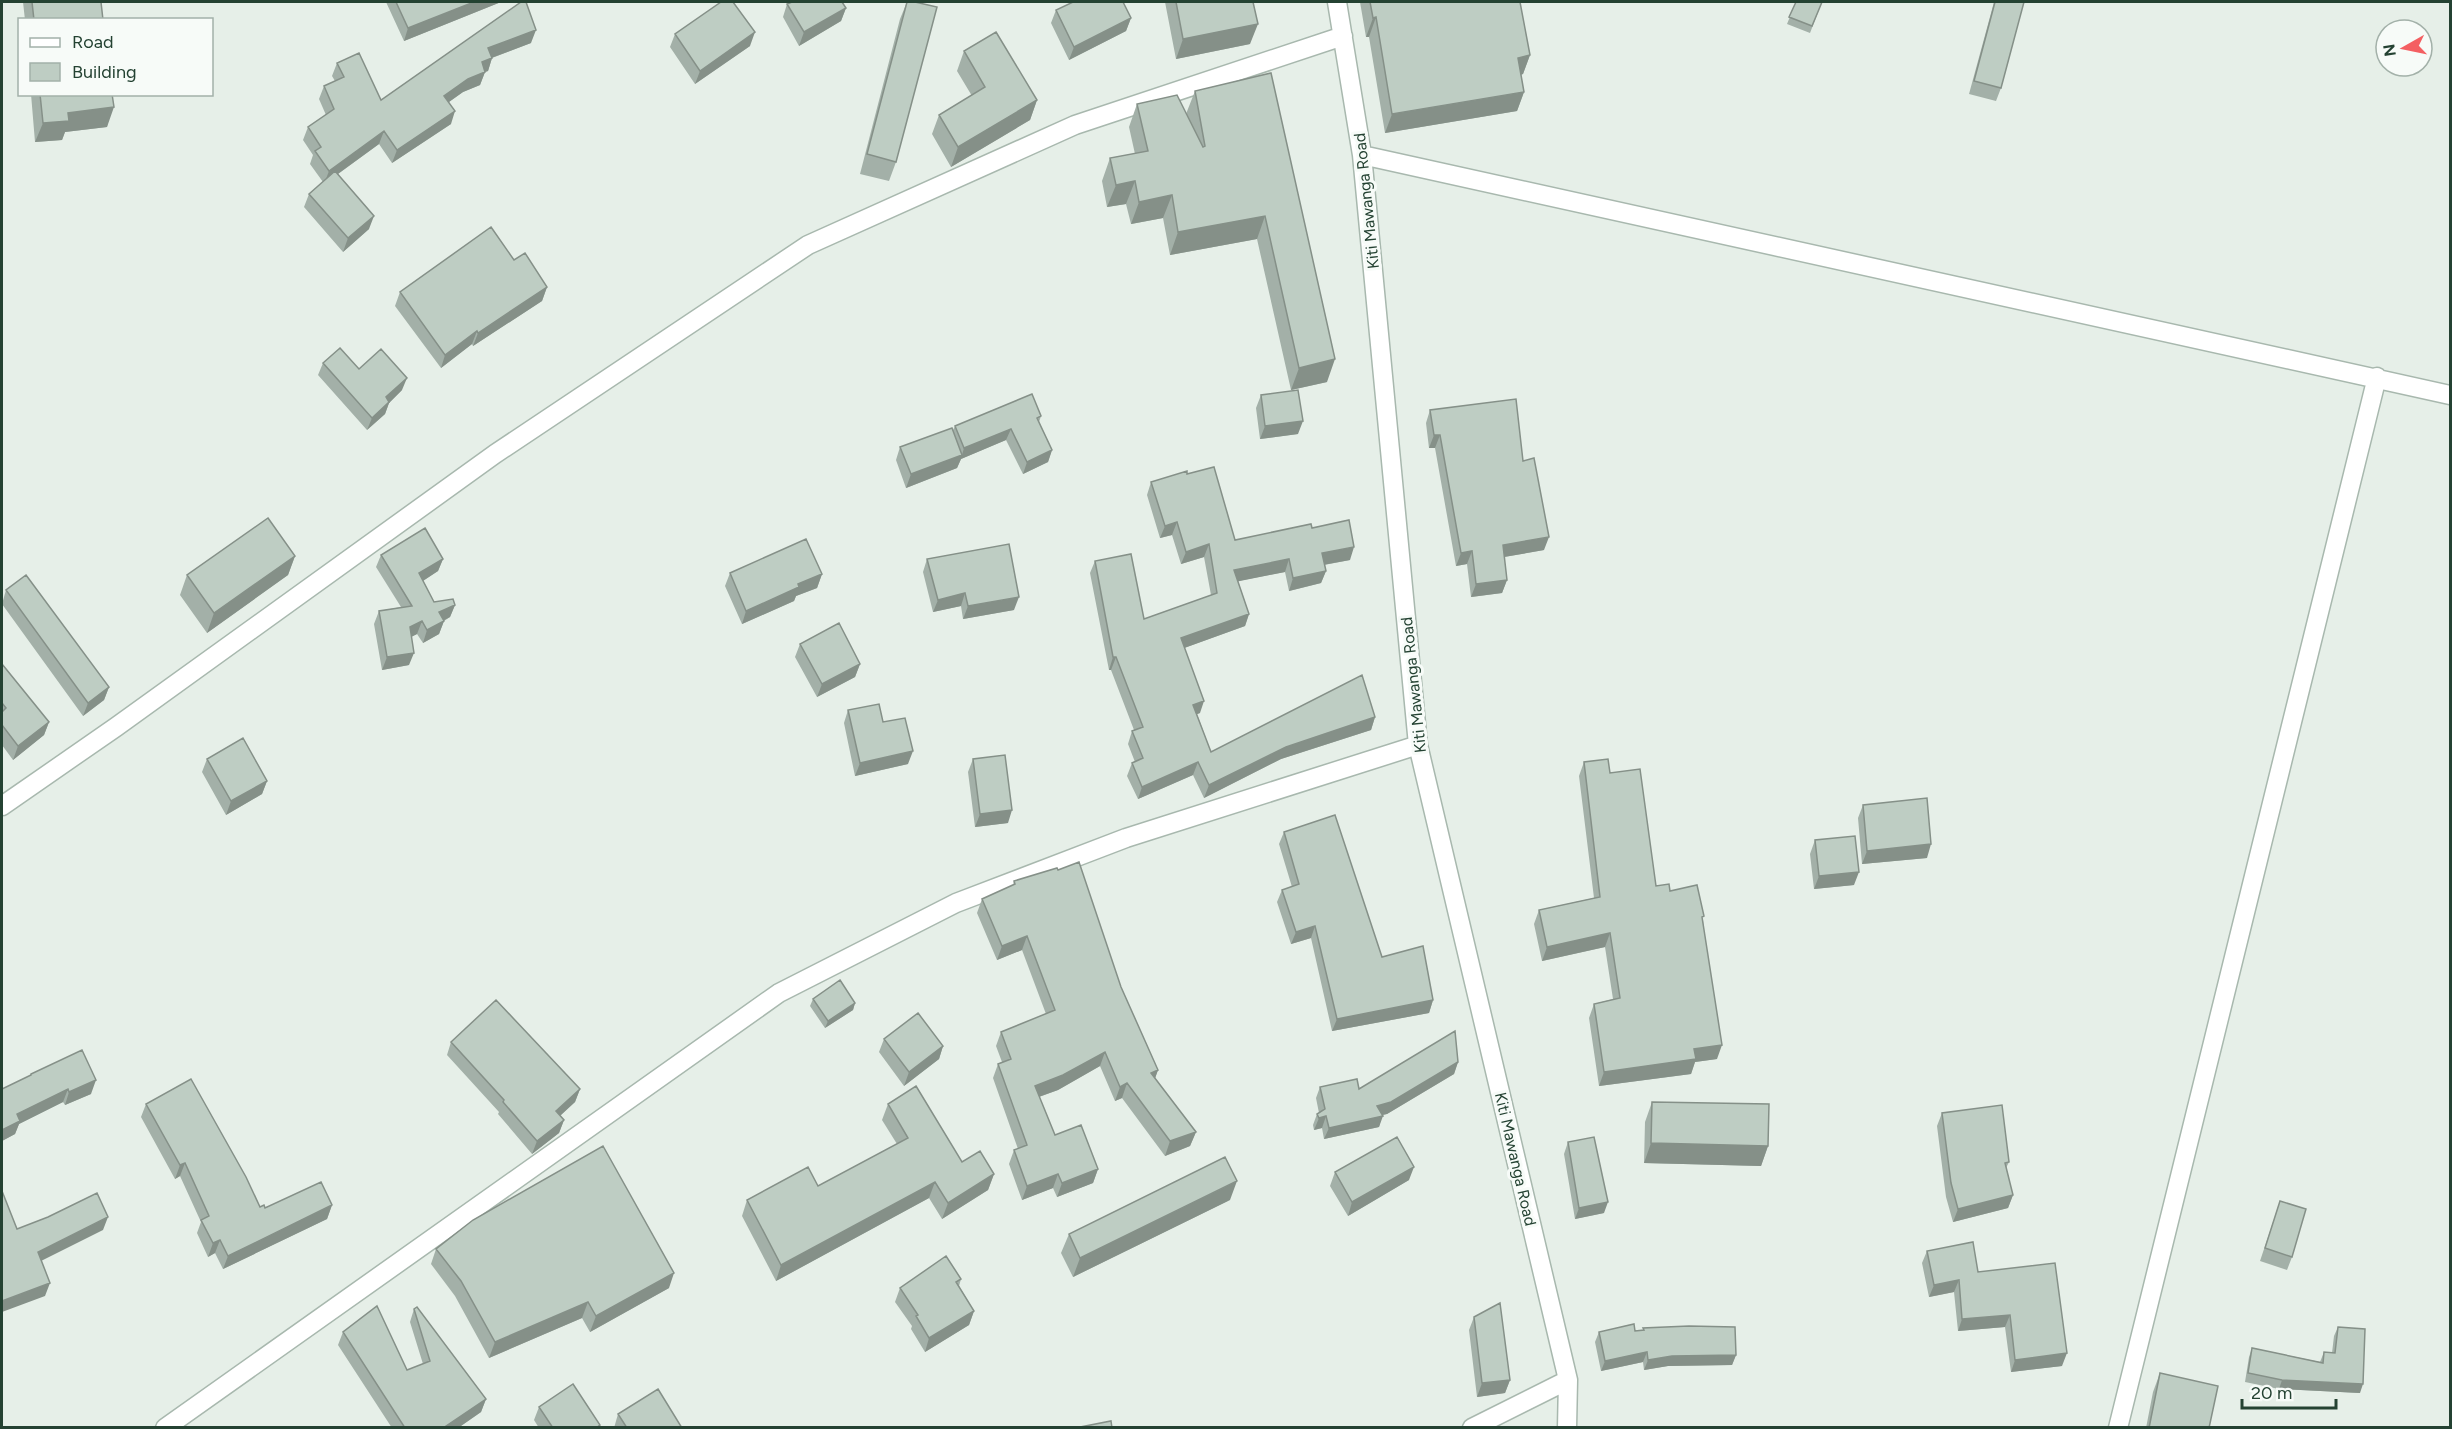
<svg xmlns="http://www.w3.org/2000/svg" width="2452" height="1429" font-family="Figtree,sans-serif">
  <rect width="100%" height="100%" fill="#e6efe8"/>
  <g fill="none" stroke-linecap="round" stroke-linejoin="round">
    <g stroke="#a8b8ae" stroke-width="21">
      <path id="minor" d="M 1337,2 L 1362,155 L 1418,745 L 1568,1380 L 1567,1428
        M 1362,155 L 2450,395
        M 2,806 L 116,727 L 495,454 L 808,245 L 1075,125 L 1343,36
        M 165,1428 L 779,993 L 956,903 L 1126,838 L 1418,745
        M 1472,1428 L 1568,1380
        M 2118,1428 L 2377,377"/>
    </g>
    <use href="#minor" stroke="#fff" stroke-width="18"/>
  </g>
  <path fill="#a3b0a8" d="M 23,2 L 101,2 L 103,20 L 25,20 Z
    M 386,2 L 501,2 L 404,41 Z
    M 521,2 L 531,43 L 492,58 L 488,71 L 485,72 L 480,85 L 463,92 L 449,102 L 451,124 L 392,163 L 379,144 L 338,174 L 369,229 L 343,252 L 304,207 L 309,194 L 323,182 L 310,164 L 313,155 L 303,140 L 308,127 L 326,115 L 319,99 L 324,86 L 335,81 L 332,76 L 337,63 L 381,100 Z
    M 907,2 L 896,162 L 889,181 L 860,174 L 900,19 Z
    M 1165,2 L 1253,2 L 1250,44 L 1176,59 Z
    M 1360,2 L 1520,2 L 1530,55 L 1523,74 L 1521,75 L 1524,92 L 1517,111 L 1385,133 L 1369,37 L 1366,37 Z
    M 1796,2 L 1822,2 L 1810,33 L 1787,24 Z
    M 1994,2 L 2024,2 L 2001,88 L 1996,101 L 1969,94 Z
    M 787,4 L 846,8 L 841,21 L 799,46 L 783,17 Z
    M 1056,10 L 1131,18 L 1126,31 L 1069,60 L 1051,23 Z
    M 675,34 L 750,46 L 695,84 L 670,47 Z
    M 964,51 L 1037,100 L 1030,120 L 951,167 L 932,134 L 939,115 L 972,96 L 957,71 Z
    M 1271,73 L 1327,382 L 1291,390 L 1257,239 L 1170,255 L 1163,218 L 1131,224 L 1126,204 L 1107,207 L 1102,181 L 1110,158 L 1135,154 L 1129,127 L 1137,104 L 1186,114 L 1195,91 Z
    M 31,94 L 112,94 L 107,127 L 65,132 L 62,140 L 35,142 Z
    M 514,260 L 547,287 L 542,301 L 473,346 L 472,344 L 441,368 L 395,306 L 400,292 Z
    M 323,363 L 359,369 L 402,390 L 389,403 L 385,414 L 367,430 L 318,375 Z
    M 1261,395 L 1298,434 L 1260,439 L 1256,408 Z
    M 1430,410 L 1523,461 L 1544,550 L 1504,557 L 1507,580 L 1502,593 L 1471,597 L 1467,564 L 1456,566 L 1435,448 L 1429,448 L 1426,423 Z
    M 1041,416 L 1039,422 L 1052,450 L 1048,462 L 1023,474 L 1006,440 L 961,459 L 957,468 L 906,488 L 896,460 L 900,447 L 953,430 L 955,426 Z
    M 1187,474 L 1235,540 L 1312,528 L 1350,560 L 1324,565 L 1326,571 L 1321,583 L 1289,591 L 1285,572 L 1238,581 L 1249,614 L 1245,626 L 1184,648 L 1200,713 L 1197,714 L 1211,752 L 1375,717 L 1371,730 L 1281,759 L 1204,798 L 1193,775 L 1138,799 L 1127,776 L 1132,763 L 1135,762 L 1128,744 L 1132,731 L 1134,730 L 1111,670 L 1109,670 L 1090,573 L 1095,561 L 1144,619 L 1211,595 L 1204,557 L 1181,564 L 1172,535 L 1160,538 L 1147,495 L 1151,482 Z
    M 381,555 L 443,559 L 438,571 L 423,581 L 434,602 L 455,605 L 450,617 L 444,621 L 439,634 L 423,643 L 417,634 L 411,637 L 409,665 L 382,670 L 374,624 L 379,611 L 401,607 L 376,567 Z
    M 295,556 L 288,575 L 207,633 L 180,595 L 187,575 Z
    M 927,559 L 1014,610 L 963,619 L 961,606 L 933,612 L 923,572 Z
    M 730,573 L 822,574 L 817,588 L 796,596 L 794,601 L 742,624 L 725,586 Z
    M 6,590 L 109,687 L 104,700 L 83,716 L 2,604 Z
    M 800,644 L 860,664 L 855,677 L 817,697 L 795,657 Z
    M 2,664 L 49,722 L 44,735 L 13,760 L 2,745 Z
    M 848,710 L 883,722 L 908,764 L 855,776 L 844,723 Z
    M 207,759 L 267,781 L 262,794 L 226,815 L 202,772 Z
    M 973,759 L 1008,823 L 975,827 L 968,772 Z
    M 1584,762 L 1610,773 L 1656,886 L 1670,891 L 1703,920 L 1717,1059 L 1695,1062 L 1691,1074 L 1599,1086 L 1589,1018 L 1594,1004 L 1613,999 L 1605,947 L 1542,961 L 1534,924 L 1539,910 L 1594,898 L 1579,776 Z
    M 1863,805 L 1927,858 L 1862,864 L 1858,818 Z
    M 1284,832 L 1382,957 L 1433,1000 L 1429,1013 L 1332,1031 L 1311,938 L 1291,944 L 1277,902 L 1282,890 L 1292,887 L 1279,844 Z
    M 1815,840 L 1854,885 L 1814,889 L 1810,854 Z
    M 1058,870 L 1121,987 L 1158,1070 L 1155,1078 L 1196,1132 L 1190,1146 L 1165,1156 L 1122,1098 L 1115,1101 L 1100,1066 L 1058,1090 L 1039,1097 L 1055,1135 L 1098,1169 L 1093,1183 L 1057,1197 L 1053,1188 L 1022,1200 L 1009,1164 L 1014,1150 L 1018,1149 L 993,1078 L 998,1064 L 1002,1062 L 996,1046 L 1001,1032 L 1046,1014 L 1022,950 L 997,960 L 977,913 L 982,899 L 1013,885 L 1014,881 Z
    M 813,999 L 855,1003 L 853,1010 L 825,1028 L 810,1006 Z
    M 884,1039 L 943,1046 L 939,1059 L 904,1086 L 879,1052 Z
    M 451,1042 L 580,1089 L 575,1102 L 560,1116 L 564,1120 L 559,1133 L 532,1154 L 498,1114 L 499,1112 L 447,1055 Z
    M 1458,1062 L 1454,1074 L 1387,1114 L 1382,1115 L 1379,1127 L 1324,1139 L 1322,1128 L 1314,1130 L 1313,1125 L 1317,1114 L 1319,1113 L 1316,1098 L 1320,1087 L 1359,1089 Z
    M 31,1074 L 91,1094 L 65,1105 L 63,1102 L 19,1124 L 15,1134 L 2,1141 L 2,1089 L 30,1076 Z
    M 1652,1102 L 1768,1146 L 1761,1166 L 1644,1163 L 1645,1122 Z
    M 146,1104 L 260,1207 L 265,1208 L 332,1205 L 327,1219 L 223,1269 L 215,1253 L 208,1257 L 197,1233 L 201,1222 L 180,1176 L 175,1179 L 141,1117 Z
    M 888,1104 L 962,1162 L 994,1174 L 988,1190 L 942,1219 L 929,1198 L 776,1281 L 742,1216 L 747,1200 L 818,1186 L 897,1144 L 882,1120 Z
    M 1942,1113 L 2009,1162 L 2006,1168 L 2013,1195 L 2008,1208 L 1953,1222 L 1946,1197 L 1937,1126 Z
    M 1568,1142 L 1604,1213 L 1575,1219 L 1564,1154 Z
    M 1335,1172 L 1409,1180 L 1348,1216 L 1330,1186 Z
    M 1230,1200 L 1073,1277 L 1061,1253 L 1069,1234 Z
    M 2280,1201 L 2292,1257 L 2287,1270 L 2260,1261 Z
    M 436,1249 L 669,1288 L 590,1332 L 582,1318 L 489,1358 L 455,1296 L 431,1264 Z
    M 1927,1251 L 1978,1272 L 2062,1366 L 2011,1372 L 2005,1327 L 1958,1331 L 1954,1292 L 1929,1297 L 1922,1263 Z
    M 961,1279 L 959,1286 L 974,1311 L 969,1325 L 925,1352 L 911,1329 L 912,1326 L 895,1302 L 900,1288 Z
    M 414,1309 L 486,1399 L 481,1412 L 458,1428 L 392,1428 L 338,1345 L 343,1332 L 407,1370 L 423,1364 L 410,1322 Z
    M 1474,1317 L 1510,1380 L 1505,1393 L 1477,1397 L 1469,1330 Z
    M 2338,1327 L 2360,1393 L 2279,1389 L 2245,1382 L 2249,1357 L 2252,1348 L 2320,1362 L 2324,1352 L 2332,1353 L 2334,1336 Z
    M 1643,1328 L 1736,1355 L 1732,1365 L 1668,1366 L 1644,1370 L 1643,1362 L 1601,1371 L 1595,1342 L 1599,1332 L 1635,1331 L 1643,1330 Z
    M 2160,1373 L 2209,1428 L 2146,1428 L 2153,1392 Z
    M 539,1407 L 600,1425 L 599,1428 L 539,1428 L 534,1420 Z
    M 618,1414 L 682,1428 L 614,1428 Z"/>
  <path fill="#859088" d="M 474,2 L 501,2 L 404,41 L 408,28 Z
    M 846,8 L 841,21 L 799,46 L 804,32 Z
    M 1376,17 L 1369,37 L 1366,37 L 1373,18 Z
    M 1131,18 L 1126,31 L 1069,60 L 1074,47 Z
    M 1258,24 L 1250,44 L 1176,59 L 1183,39 Z
    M 536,30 L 531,43 L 483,61 L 488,48 Z
    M 755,32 L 750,46 L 695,84 L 700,71 Z
    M 1530,55 L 1523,74 L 1511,77 L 1518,58 Z
    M 492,58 L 488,71 L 485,72 L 480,85 L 463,92 L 439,109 L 444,96 L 482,62 Z
    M 1524,92 L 1517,111 L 1385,133 L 1392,114 Z
    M 1037,100 L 1030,120 L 951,167 L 958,147 Z
    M 114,107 L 107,127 L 65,132 L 62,140 L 35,142 L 43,123 L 68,113 Z
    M 455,111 L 451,124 L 392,163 L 397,150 Z
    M 384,131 L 379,144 L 324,184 L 329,171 Z
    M 1135,181 L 1126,204 L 1107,207 L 1116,185 Z
    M 1172,195 L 1163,218 L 1131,224 L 1139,202 Z
    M 374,216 L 369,229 L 343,252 L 348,238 Z
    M 1265,216 L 1257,239 L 1170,255 L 1178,232 Z
    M 547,287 L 542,301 L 473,346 L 478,333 Z
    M 477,331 L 472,344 L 441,368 L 445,355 Z
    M 1335,359 L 1327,382 L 1291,390 L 1299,368 Z
    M 407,378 L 402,390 L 389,403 L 385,414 L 367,430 L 372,418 L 386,397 Z
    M 1303,421 L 1298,434 L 1260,439 L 1265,426 Z
    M 1011,429 L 1006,440 L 961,459 L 957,468 L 906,488 L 911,474 L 962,455 L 964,448 Z
    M 1434,435 L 1440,435 L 1435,448 L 1429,448 Z
    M 1052,450 L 1048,462 L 1023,474 L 1027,462 Z
    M 1177,522 L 1172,535 L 1160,538 L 1165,526 Z
    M 1549,537 L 1544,550 L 1498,558 L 1503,545 Z
    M 1209,544 L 1204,557 L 1181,564 L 1186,552 Z
    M 1354,547 L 1350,560 L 1317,566 L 1322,553 Z
    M 1472,551 L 1467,564 L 1456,566 L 1461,553 Z
    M 295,556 L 288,575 L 207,633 L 214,613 Z
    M 443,559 L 438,571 L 415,586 L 419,573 Z
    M 1289,559 L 1285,572 L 1230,583 L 1234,570 Z
    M 1326,571 L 1321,583 L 1289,591 L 1293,578 Z
    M 822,574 L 817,588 L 796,596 L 794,601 L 742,624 L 746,611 L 798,584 Z
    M 1507,580 L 1502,593 L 1471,597 L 1476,584 Z
    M 965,593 L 961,606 L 933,612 L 938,600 Z
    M 1019,597 L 1014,610 L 963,619 L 968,606 Z
    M 455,605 L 450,617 L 435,625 L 439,612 Z
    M 1249,614 L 1245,626 L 1176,651 L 1181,638 Z
    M 422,621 L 417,634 L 405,640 L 410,627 Z
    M 444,621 L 439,634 L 423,643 L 427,630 Z
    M 414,653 L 409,665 L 382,670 L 387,657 Z
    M 1113,657 L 1116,657 L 1111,670 L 1109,670 Z
    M 860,664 L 855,677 L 817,697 L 822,684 Z
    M 109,687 L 104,700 L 83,716 L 88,703 Z
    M 1204,701 L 1200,713 L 1189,717 L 1193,705 Z
    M 1375,717 L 1371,730 L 1281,759 L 1204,798 L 1209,785 L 1286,747 Z
    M 49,722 L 44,735 L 13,760 L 18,746 Z
    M 913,751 L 908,764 L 855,776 L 860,763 Z
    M 1198,762 L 1193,775 L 1138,799 L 1142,787 Z
    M 267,781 L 262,794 L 226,815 L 231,801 Z
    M 1012,810 L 1008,823 L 975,827 L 980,814 Z
    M 1931,844 L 1927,858 L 1862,864 L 1867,851 Z
    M 1859,872 L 1854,885 L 1814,889 L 1819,876 Z
    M 1315,926 L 1311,938 L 1291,944 L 1296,932 Z
    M 1610,933 L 1605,947 L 1542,961 L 1547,947 Z
    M 1027,936 L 1022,950 L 997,960 L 1002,946 Z
    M 1433,1000 L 1429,1013 L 1332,1031 L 1337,1019 Z
    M 855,1003 L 853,1010 L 825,1028 L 828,1021 Z
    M 1722,1045 L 1717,1059 L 1695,1062 L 1691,1074 L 1599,1086 L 1604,1072 L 1694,1049 Z
    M 943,1046 L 939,1059 L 904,1086 L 909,1072 Z
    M 1105,1052 L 1100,1066 L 1058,1090 L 1030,1100 L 1035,1086 Z
    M 1458,1062 L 1454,1074 L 1387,1114 L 1373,1117 L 1377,1106 Z
    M 1158,1070 L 1153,1084 L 1151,1073 Z
    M 96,1080 L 91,1094 L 65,1105 L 69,1092 Z
    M 1127,1083 L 1122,1098 L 1115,1101 L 1120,1087 Z
    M 68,1089 L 63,1102 L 19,1124 L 15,1134 L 2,1141 L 2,1130 L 17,1114 Z
    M 580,1089 L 575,1102 L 551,1124 L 556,1111 Z
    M 1326,1116 L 1322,1128 L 1314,1130 L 1319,1118 Z
    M 1383,1116 L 1379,1127 L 1324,1139 L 1329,1128 Z
    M 564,1120 L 559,1133 L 532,1154 L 537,1141 Z
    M 1196,1132 L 1190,1146 L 1165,1156 L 1170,1141 Z
    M 1651,1143 L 1768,1146 L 1761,1166 L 1644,1163 Z
    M 185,1163 L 180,1176 L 175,1179 L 180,1165 Z
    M 1414,1167 L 1409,1180 L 1348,1216 L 1352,1202 Z
    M 1098,1169 L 1093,1183 L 1057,1197 L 1062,1183 Z
    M 994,1174 L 988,1190 L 942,1219 L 948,1203 Z
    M 1058,1174 L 1053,1188 L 1022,1200 L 1027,1186 Z
    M 1237,1181 L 1230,1200 L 1073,1277 L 1080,1258 Z
    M 935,1182 L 929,1198 L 776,1281 L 781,1265 Z
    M 2013,1195 L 2008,1208 L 1953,1222 L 1958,1209 Z
    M 1608,1202 L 1604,1213 L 1575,1219 L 1579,1208 Z
    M 332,1205 L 327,1219 L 223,1269 L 228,1256 Z
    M 108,1217 L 103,1230 L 33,1265 L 38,1252 Z
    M 220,1240 L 215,1253 L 208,1257 L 213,1243 Z
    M 674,1273 L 669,1288 L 590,1332 L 596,1316 Z
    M 1959,1280 L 1954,1292 L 1929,1297 L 1934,1285 Z
    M 50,1283 L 45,1296 L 2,1312 L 2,1301 Z
    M 588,1302 L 582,1318 L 489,1358 L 495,1342 Z
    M 974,1311 L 969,1325 L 925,1352 L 929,1338 Z
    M 2010,1315 L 2005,1327 L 1958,1331 L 1962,1319 Z
    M 1647,1352 L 1643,1362 L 1601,1371 L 1605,1361 Z
    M 2067,1353 L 2062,1366 L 2011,1372 L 2015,1360 Z
    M 1736,1355 L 1732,1365 L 1668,1366 L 1644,1370 L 1648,1360 L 1672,1356 Z
    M 1510,1380 L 1505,1393 L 1477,1397 L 1482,1383 Z
    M 2282,1380 L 2363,1384 L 2360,1393 L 2279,1389 Z
    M 486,1399 L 481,1412 L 458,1428 L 443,1428 Z"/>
  <path fill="#becdc3" stroke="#859088" stroke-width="1.5" d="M 32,2 L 101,2 L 103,20 L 34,20 Z
    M 396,2 L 474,2 L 408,28 Z
    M 521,2 L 526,2 L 536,30 L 488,48 L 492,58 L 482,62 L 485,72 L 468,79 L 444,96 L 455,111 L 397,150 L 384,131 L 329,171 L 315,151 L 321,147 L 308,127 L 334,109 L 324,86 L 344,77 L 337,63 L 359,53 L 381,100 Z
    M 721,2 L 733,2 L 755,32 L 700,71 L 675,34 Z
    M 792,2 L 842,2 L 846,8 L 804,32 L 787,4 Z
    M 907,2 L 915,2 L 937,7 L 896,162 L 867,154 Z
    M 1073,2 L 1123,2 L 1131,18 L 1074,47 L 1056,10 Z
    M 1176,2 L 1253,2 L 1258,24 L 1183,39 Z
    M 1370,2 L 1520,2 L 1530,55 L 1518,58 L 1524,92 L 1392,114 L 1376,17 L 1373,18 Z
    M 1796,2 L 1822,2 L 1812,26 L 1789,17 Z
    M 1995,2 L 2024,2 L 2001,88 L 1974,81 Z
    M 996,32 L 1037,100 L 958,147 L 939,115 L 985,87 L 964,51 Z
    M 1271,73 L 1335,359 L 1299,368 L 1265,216 L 1178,232 L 1172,195 L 1139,202 L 1135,181 L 1116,185 L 1110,158 L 1148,151 L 1137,104 L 1177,95 L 1203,147 L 1205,146 L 1195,91 Z
    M 40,94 L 112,94 L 114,107 L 68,113 L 69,121 L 43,123 Z
    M 335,171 L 374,216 L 348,238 L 309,194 Z
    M 491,227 L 514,260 L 525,253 L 547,287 L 478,333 L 477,331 L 445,355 L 400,292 Z
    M 340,348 L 359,369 L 381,349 L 407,378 L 386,397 L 389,402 L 372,418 L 323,363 Z
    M 1298,390 L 1303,421 L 1265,426 L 1261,395 Z
    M 1032,394 L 1041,416 L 1037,418 L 1052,450 L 1027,462 L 1011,429 L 964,448 L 955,426 Z
    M 1516,399 L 1523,461 L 1534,458 L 1549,537 L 1503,545 L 1507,580 L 1476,584 L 1472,551 L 1461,553 L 1440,435 L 1434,435 L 1430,410 Z
    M 952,428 L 962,455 L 911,474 L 900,447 Z
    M 1214,467 L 1235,540 L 1311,524 L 1312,528 L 1349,520 L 1354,547 L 1322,553 L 1326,571 L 1293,578 L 1289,559 L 1234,570 L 1249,614 L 1181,638 L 1204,701 L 1193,705 L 1211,752 L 1362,675 L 1375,717 L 1286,747 L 1209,785 L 1198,762 L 1142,787 L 1132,763 L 1143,758 L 1132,731 L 1143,727 L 1116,657 L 1113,657 L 1095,561 L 1131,554 L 1144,619 L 1217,593 L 1209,544 L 1186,552 L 1177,522 L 1165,526 L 1151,482 L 1187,471 L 1187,474 Z
    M 268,518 L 295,556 L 214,613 L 187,575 Z
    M 425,528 L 443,559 L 419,573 L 434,602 L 453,599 L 455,605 L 439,612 L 444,621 L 427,630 L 422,621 L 410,627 L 414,653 L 387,657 L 379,611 L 412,606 L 381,555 Z
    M 806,539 L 822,574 L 798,584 L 799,587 L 746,611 L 730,573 Z
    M 1009,544 L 1019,597 L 968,606 L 965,593 L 938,600 L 927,559 Z
    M 26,575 L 109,687 L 88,703 L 6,590 Z
    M 839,623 L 860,664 L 822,684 L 800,644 Z
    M 2,664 L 49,722 L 18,746 L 2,725 L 2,712 L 6,708 L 2,703 Z
    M 879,704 L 883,722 L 905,718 L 913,751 L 860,763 L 848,710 Z
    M 243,738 L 267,781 L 231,801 L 207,759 Z
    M 1005,755 L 1012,810 L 980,814 L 973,759 Z
    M 1608,759 L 1610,773 L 1640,769 L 1656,886 L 1669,884 L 1670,891 L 1697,885 L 1704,916 L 1702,917 L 1722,1045 L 1694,1049 L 1696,1059 L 1604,1072 L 1594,1004 L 1620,998 L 1610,933 L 1547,947 L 1539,910 L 1600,897 L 1584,762 Z
    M 1927,798 L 1931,844 L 1867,851 L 1863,805 Z
    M 1335,815 L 1382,957 L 1423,946 L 1433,1000 L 1337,1019 L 1315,926 L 1296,932 L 1282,890 L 1299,884 L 1284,832 Z
    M 1855,836 L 1859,872 L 1819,876 L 1815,840 Z
    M 1079,862 L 1121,987 L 1158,1070 L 1151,1073 L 1196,1132 L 1170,1141 L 1127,1083 L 1120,1087 L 1105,1052 L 1063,1075 L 1035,1086 L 1055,1135 L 1081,1125 L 1098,1169 L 1062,1183 L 1058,1174 L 1027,1186 L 1014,1150 L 1027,1145 L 998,1064 L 1011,1059 L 1001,1032 L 1055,1010 L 1027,936 L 1002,946 L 982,899 L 1015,884 L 1014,881 L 1057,868 L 1058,870 Z
    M 840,980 L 855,1003 L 828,1021 L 813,999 Z
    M 496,1000 L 580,1089 L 556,1111 L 564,1120 L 537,1141 L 503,1102 L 504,1100 L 451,1042 Z
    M 918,1013 L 943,1046 L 909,1072 L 884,1039 Z
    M 1455,1031 L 1458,1062 L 1391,1102 L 1377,1106 L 1383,1116 L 1329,1128 L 1326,1116 L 1319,1118 L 1317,1114 L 1325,1109 L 1320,1087 L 1357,1079 L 1359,1089 Z
    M 82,1050 L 96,1080 L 69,1092 L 68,1089 L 17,1114 L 20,1121 L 2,1130 L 2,1089 L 31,1075 L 31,1074 Z
    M 191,1079 L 246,1177 L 260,1207 L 264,1205 L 265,1208 L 321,1182 L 332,1205 L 228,1256 L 220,1240 L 213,1243 L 201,1220 L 209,1216 L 185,1163 L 180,1165 L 146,1104 Z
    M 916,1086 L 962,1162 L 980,1151 L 994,1174 L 948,1203 L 935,1182 L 781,1265 L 747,1200 L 808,1167 L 818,1186 L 908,1138 L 888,1104 Z
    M 1652,1102 L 1769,1104 L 1768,1146 L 1651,1143 Z
    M 2002,1105 L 2009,1162 L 2005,1163 L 2013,1195 L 1958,1209 L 1951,1183 L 1942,1113 Z
    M 1397,1137 L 1414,1167 L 1352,1202 L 1335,1172 Z
    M 1594,1137 L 1608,1202 L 1579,1208 L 1568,1142 Z
    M 603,1146 L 674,1273 L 596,1316 L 588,1302 L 495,1342 L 461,1281 L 436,1249 L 473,1220 Z
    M 1225,1157 L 1237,1181 L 1080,1258 L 1069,1234 Z
    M 2,1191 L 17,1229 L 48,1217 L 97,1193 L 108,1217 L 38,1252 L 50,1283 L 2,1301 Z
    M 2280,1201 L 2306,1209 L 2292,1257 L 2265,1248 Z
    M 1973,1242 L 1978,1272 L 2055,1263 L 2067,1353 L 2015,1360 L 2010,1315 L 1962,1319 L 1959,1280 L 1934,1285 L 1927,1251 Z
    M 946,1256 L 961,1279 L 956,1282 L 974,1311 L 929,1338 L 916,1316 L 918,1315 L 900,1288 Z
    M 1500,1303 L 1510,1380 L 1482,1383 L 1474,1317 Z
    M 377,1306 L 407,1370 L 430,1361 L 414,1309 L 417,1307 L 486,1399 L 443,1428 L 405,1428 L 343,1332 Z
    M 1634,1324 L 1635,1331 L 1644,1330 L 1643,1328 L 1689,1326 L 1735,1327 L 1736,1355 L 1672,1356 L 1648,1360 L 1647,1352 L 1605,1361 L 1599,1332 Z
    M 2338,1327 L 2365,1329 L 2363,1384 L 2282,1380 L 2248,1373 L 2252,1348 L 2323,1363 L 2324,1352 L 2335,1353 Z
    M 2160,1373 L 2218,1386 L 2209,1428 L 2149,1428 Z
    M 573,1384 L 600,1425 L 596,1428 L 553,1428 L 539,1407 Z
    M 658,1389 L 682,1428 L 627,1428 L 618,1414 Z
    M 1111,1421 L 1112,1428 L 1075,1428 Z"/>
  <g text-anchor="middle" stroke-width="6" stroke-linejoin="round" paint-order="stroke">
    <g font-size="16" fill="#244232" stroke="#f7fbf8">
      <text transform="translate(1366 201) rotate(-96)" y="6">Kiti Mawanga Road</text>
      <text transform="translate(1413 685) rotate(-96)" y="6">Kiti Mawanga Road</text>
      <text transform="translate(1516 1159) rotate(77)" y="6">Kiti Mawanga Road</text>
    </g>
  </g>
  <rect width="2452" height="1429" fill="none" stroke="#244232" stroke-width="6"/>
  <rect x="18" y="18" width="195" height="78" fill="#f7fbf8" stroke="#a3b1a9" stroke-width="1.5"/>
  <rect x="30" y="38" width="30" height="9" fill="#ffffff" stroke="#a3b1a9" stroke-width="1.5"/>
  <text x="72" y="48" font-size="18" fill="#244232">Road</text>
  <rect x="30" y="63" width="30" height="18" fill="#becdc3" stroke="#a3b1a9" stroke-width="1.5"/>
  <text x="72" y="78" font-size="18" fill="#244232">Building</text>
  <g transform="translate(2404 48) rotate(261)"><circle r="28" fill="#f7fbf8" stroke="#a3b1a9" stroke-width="1.5"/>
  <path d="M0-4.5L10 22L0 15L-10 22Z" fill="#f45f62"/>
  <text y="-9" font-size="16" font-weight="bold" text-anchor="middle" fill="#244232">N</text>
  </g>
  <path d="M2242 1399v9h94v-9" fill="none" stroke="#244232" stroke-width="3"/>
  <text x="2251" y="1399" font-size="18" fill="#244232" stroke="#f7fbf8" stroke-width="4.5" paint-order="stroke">20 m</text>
</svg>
